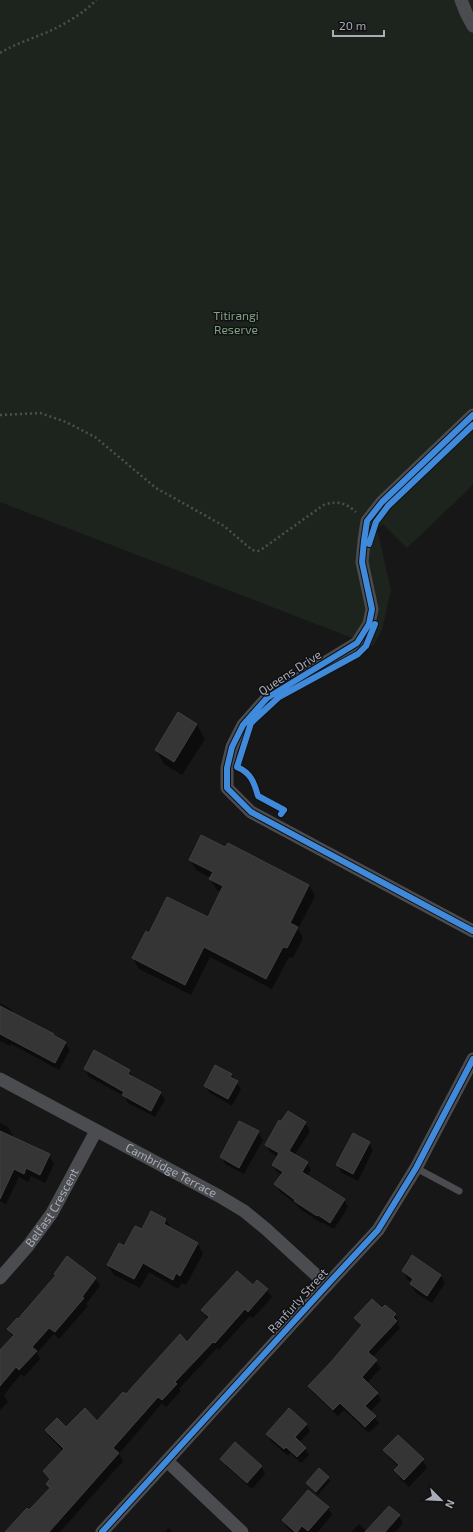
<svg xmlns="http://www.w3.org/2000/svg" width="473" height="1532" font-family="'Exo 2',sans-serif">
  <rect width="100%" height="100%" fill="#171717"/>
  <path fill="#1d241e" d="M 0,0 L 473,0 L 473,485 L 407,548 L 383,524 L 377,529 L 391,590 L 382,630 L 373,646 L 0,502 Z"/>
  <path fill="#0007" d="M 197,725 L 205,739 L 182,775 L 164,764 L 156,750 Z
    M 190,860 L 309,885 L 315,896 L 298,929 L 303,938 L 293,958 L 289,957 L 272,989 L 210,957 L 191,995 L 139,969 L 133,958 L 150,934 L 208,918 L 221,892 L 217,890 L 210,879 L 211,878 L 196,870 Z
    M 0,1003 L 11,1009 L 14,1015 L 53,1035 L 54,1038 L 65,1043 L 70,1050 L 59,1070 L 11,1044 L 10,1046 L 0,1041 Z
    M 85,1069 L 129,1071 L 134,1078 L 160,1092 L 165,1100 L 155,1117 L 128,1103 L 124,1096 L 89,1077 Z
    M 232,1075 L 241,1089 L 232,1106 L 210,1093 L 205,1086 Z
    M 0,1123 L 8,1127 L 13,1136 L 12,1138 L 49,1155 L 54,1164 L 45,1183 L 31,1176 L 28,1182 L 19,1177 L 6,1204 L 0,1201 Z
    M 305,1123 L 310,1131 L 294,1156 L 307,1163 L 311,1170 L 307,1176 L 344,1200 L 348,1207 L 334,1229 L 322,1222 L 321,1223 L 300,1209 L 297,1205 L 280,1192 L 276,1184 L 282,1175 L 277,1172 L 273,1165 L 278,1157 L 270,1152 L 266,1145 Z
    M 258,1132 L 263,1140 L 244,1174 L 226,1165 L 221,1157 Z
    M 369,1143 L 373,1150 L 358,1181 L 342,1173 L 337,1165 Z
    M 166,1219 L 171,1229 L 198,1244 L 203,1254 L 186,1285 L 182,1283 L 178,1289 L 149,1272 L 140,1288 L 114,1275 L 108,1265 L 125,1247 Z
    M 403,1271 L 440,1275 L 445,1283 L 432,1303 L 415,1292 L 411,1284 L 412,1282 L 407,1279 Z
    M 55,1274 L 95,1278 L 100,1286 L 86,1304 L 88,1306 L 59,1339 L 54,1334 L 37,1353 L 40,1359 L 24,1377 L 21,1374 L 4,1395 L 8,1402 L 0,1410 L 0,1351 L 13,1337 L 8,1329 L 18,1321 L 56,1276 Z
    M 257,1281 L 267,1290 L 272,1297 L 253,1318 L 250,1316 L 219,1350 L 217,1348 L 179,1389 L 181,1391 L 166,1407 L 162,1403 L 119,1454 L 123,1461 L 60,1532 L 6,1532 L 29,1512 L 50,1489 L 47,1485 L 51,1481 L 44,1471 L 63,1451 L 50,1437 L 46,1430 L 66,1428 L 97,1422 L 126,1395 L 188,1343 L 208,1320 L 202,1311 L 253,1286 Z
    M 382,1310 L 395,1315 L 399,1322 L 397,1324 L 400,1328 L 372,1358 L 381,1368 L 367,1383 L 377,1393 L 381,1400 L 370,1412 L 379,1423 L 369,1433 L 344,1410 L 338,1416 L 313,1393 L 309,1386 L 332,1362 L 362,1327 L 356,1318 Z
    M 306,1424 L 310,1431 L 299,1443 L 305,1448 L 309,1455 L 301,1463 L 290,1453 L 288,1456 L 271,1441 L 268,1434 Z
    M 385,1450 L 423,1460 L 427,1468 L 409,1487 L 400,1478 L 395,1470 L 399,1467 L 389,1458 Z
    M 221,1459 L 261,1466 L 265,1474 L 252,1489 L 226,1466 Z
    M 328,1478 L 330,1481 L 318,1495 L 307,1483 Z
    M 328,1508 L 332,1515 L 318,1532 L 292,1532 L 287,1528 L 283,1520 Z
    M 399,1516 L 403,1523 L 395,1532 L 368,1532 Z
    M 359,1524 L 367,1532 L 351,1532 Z
    M 168,1528 L 173,1532 L 165,1532 Z"/>
  <path fill="#353536" stroke="#3f4043" d="M 178,712 L 197,724 L 174,762 L 155,750 Z
    M 201,835 L 225,847 L 228,843 L 309,885 L 290,923 L 298,927 L 287,948 L 283,947 L 266,979 L 204,947 L 185,985 L 132,958 L 146,931 L 149,933 L 167,897 L 208,917 L 223,886 L 209,879 L 213,872 L 189,860 Z
    M 0,1006 L 54,1034 L 53,1035 L 66,1042 L 55,1063 L 0,1034 Z
    M 94,1050 L 130,1070 L 128,1074 L 161,1092 L 151,1111 L 122,1095 L 124,1092 L 84,1069 Z
    M 215,1065 L 232,1074 L 230,1077 L 238,1081 L 228,1099 L 204,1086 Z
    M 288,1111 L 306,1122 L 289,1151 L 308,1162 L 302,1172 L 345,1199 L 330,1223 L 318,1215 L 317,1216 L 294,1201 L 295,1200 L 274,1184 L 283,1172 L 272,1165 L 279,1153 L 265,1145 L 279,1120 L 281,1121 Z
    M 239,1121 L 259,1131 L 239,1168 L 220,1157 Z
    M 0,1131 L 50,1154 L 40,1175 L 26,1168 L 24,1174 L 14,1169 L 0,1199 Z
    M 353,1133 L 370,1142 L 353,1174 L 336,1165 Z
    M 151,1211 L 166,1219 L 164,1224 L 198,1243 L 180,1276 L 176,1273 L 173,1280 L 143,1263 L 134,1279 L 107,1265 L 119,1243 L 124,1246 L 135,1226 L 142,1229 Z
    M 412,1255 L 441,1275 L 427,1296 L 410,1284 L 413,1279 L 402,1271 Z
    M 67,1256 L 96,1278 L 82,1297 L 84,1298 L 55,1332 L 49,1328 L 32,1347 L 37,1351 L 19,1370 L 16,1367 L 0,1386 L 0,1350 L 14,1335 L 7,1329 L 17,1318 L 18,1319 L 56,1275 L 54,1274 Z
    M 237,1271 L 253,1285 L 257,1280 L 268,1289 L 248,1312 L 245,1309 L 215,1343 L 213,1342 L 175,1382 L 177,1384 L 162,1400 L 158,1397 L 113,1448 L 119,1453 L 49,1532 L 5,1532 L 27,1508 L 29,1510 L 50,1488 L 46,1484 L 50,1479 L 43,1471 L 64,1449 L 45,1430 L 57,1418 L 66,1427 L 85,1408 L 97,1421 L 123,1392 L 126,1394 L 180,1334 L 187,1342 L 209,1317 L 201,1310 Z
    M 372,1299 L 382,1308 L 385,1305 L 396,1314 L 393,1317 L 397,1321 L 368,1352 L 377,1360 L 362,1377 L 378,1393 L 365,1406 L 376,1416 L 365,1427 L 340,1403 L 333,1410 L 308,1386 L 331,1362 L 362,1325 L 354,1318 Z
    M 289,1408 L 307,1424 L 295,1437 L 306,1448 L 297,1457 L 286,1447 L 284,1449 L 266,1434 Z
    M 398,1435 L 424,1459 L 404,1480 L 394,1470 L 399,1465 L 383,1450 Z
    M 235,1442 L 262,1466 L 247,1483 L 220,1459 Z
    M 319,1468 L 329,1477 L 316,1492 L 306,1483 Z
    M 308,1490 L 329,1507 L 308,1531 L 302,1526 L 297,1532 L 295,1532 L 282,1520 Z
    M 389,1506 L 400,1515 L 385,1532 L 365,1532 Z"/>
  <g fill="none" stroke-linecap="round" stroke-linejoin="round">
    <path stroke="#4d4e52" stroke-width="2.5" stroke-dasharray="2 3" stroke-linecap="butt" d="M 0,53 C 13,45 26,41 40,35 C 57,29 85,13 96,0
      M 0,415 L 40,413 L 66,422 L 95,437 L 156,488 L 224,526 L 252,550 L 258,551 L 262,549 L 325,504 C 339,501 346,503 356,512"/>
    <path stroke="#4b4c50" stroke-width="7" d="M 416,1168 L 459,1191"/>
    <g stroke="#4b4c50" stroke-width="13">
      <path d="M 461,0 L 467,15 L 473,26"/>
      <path d="M 473,415 L 382,502 L 367,521 L 364,541 L 362,562 L 372,609 L 369,624 L 357,643 L 267,698 L 243,725 L 232,747 L 227,768 L 227,788 L 251,812 L 473,931"/>
      <path id="s1" d="M 0,1079 L 219,1196 L 244,1211 L 266,1229 L 327,1285"/>
      <path id="s2" d="M 0,1278 L 28,1246 L 52,1213 L 96,1131"/>
      <path d="M 167,1461 L 242,1532"/>
      <path d="M 102,1532 L 327,1285 L 378,1230 L 416,1168 L 473,1059"/>
    </g>
    <g stroke="#111113" stroke-width="8">
      <path id="cycleway" d="M 473,415 L 382,502 L 367,521 L 364,541 L 362,562 L 372,609 L 369,624 L 357,643 L 267,698 L 243,725 L 232,747 L 227,768 L 227,788 L 251,812 L 473,931
        M 369,544 L 376,522 L 388,506 L 473,425
        M 281,814 L 284,810 L 258,796 C 254,782 251,773 237,767 L 251,723 L 279,697 L 358,654 L 366,646 L 375,624
        M 102,1532 L 327,1285 L 378,1230 L 416,1168 L 473,1059"/>
    </g>
    <use href="#cycleway" stroke="#408adc" stroke-width="6"/>
  </g>
  <g text-anchor="middle" stroke-width="3" stroke-linejoin="round" paint-order="stroke">
    <g font-size="12" fill="#7fa381" stroke="#111113">
      <text x="236" y="320">Titirangi<tspan x="236" dy="14">Reserve</tspan></text>
    </g>
    <g font-size="12" fill="#a8adb8" stroke="#111113">
      <text transform="translate(290 673) rotate(-33)" y="4">Queens Drive</text>
      <text dy="4" stroke="none"><textPath href="#s1" startOffset="194">Cambridge Terrace</textPath></text>
      <text dy="4" stroke="none"><textPath href="#s2" startOffset="88">Belfast Crescent</textPath></text>
      <text transform="translate(298 1301) rotate(-48)" y="4">Ranfurly Street</text>
    </g>
  </g>
  <g transform="translate(441 1500) rotate(114)" stroke="#111113" stroke-width="3" paint-order="stroke">
  <path d="M0-3L7 15L0 10L-7 15Z" fill="#a8adb8"/>
  <text y="-6" font-size="11" font-weight="bold" text-anchor="middle" fill="#a8adb8">N</text>
  </g>
  <path d="M333 30v6h51v-6" fill="none" stroke="#a8adb8" stroke-width="2"/>
  <text x="339" y="30" font-size="12" fill="#a8adb8" stroke="#111113" stroke-width="3" paint-order="stroke">20 m</text>
</svg>
